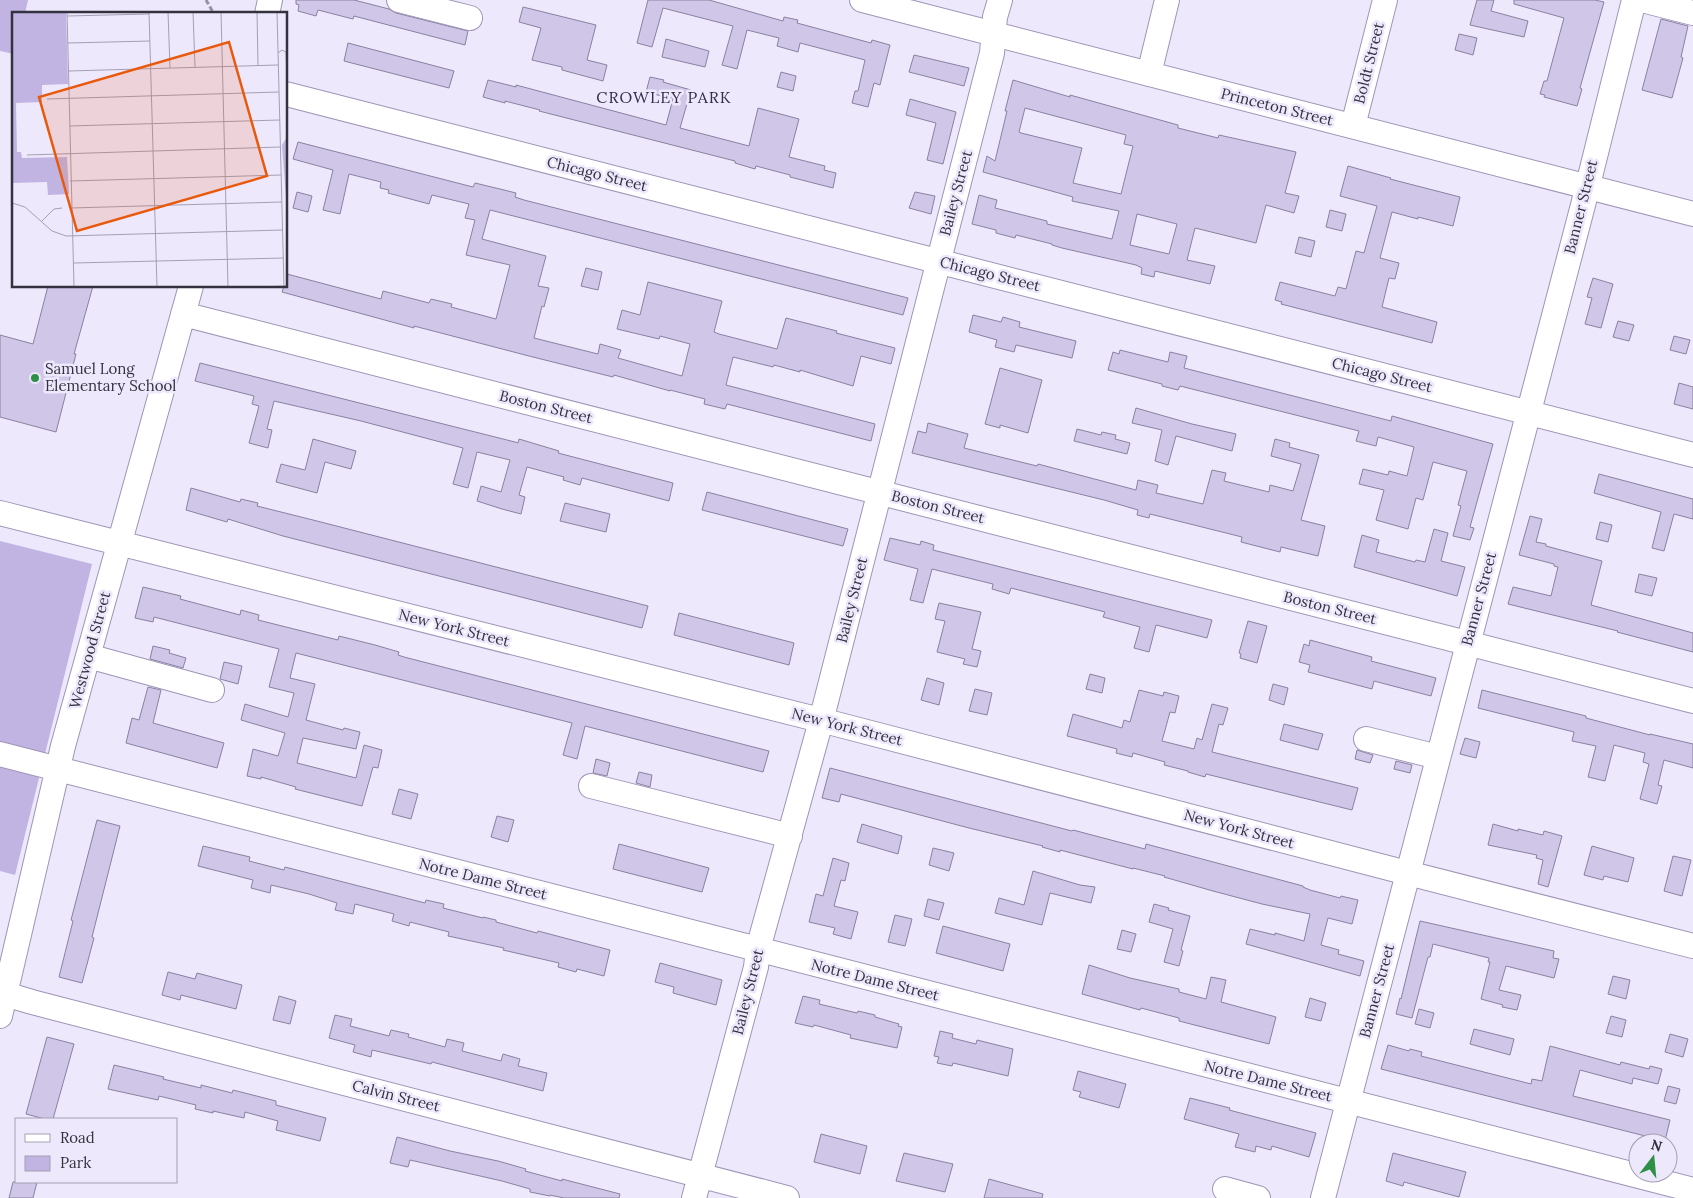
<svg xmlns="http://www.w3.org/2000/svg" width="1693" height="1198" font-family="Lora,serif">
  <rect width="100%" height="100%" fill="#eee8fd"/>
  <path fill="#c1b4e3" d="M 0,0 L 28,0 L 25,14 L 14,14 L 14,54 L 0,51 Z
    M 0,541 L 92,564 L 15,875 L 0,871 Z"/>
  <path fill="#d0c7e8" stroke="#8a81a0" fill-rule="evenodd" d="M 296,0 L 354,0 L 389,9 L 396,13 L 468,31 L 465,45 L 354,16 L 353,19 L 318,10 L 316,16 L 298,11 L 299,5 L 296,4 Z
    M 648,0 L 709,0 L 783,21 L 784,17 L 798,20 L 797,23 L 871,43 L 872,40 L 890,45 L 880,85 L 874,83 L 868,107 L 852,103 L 855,91 L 858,91 L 865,60 L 800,43 L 798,52 L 777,46 L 779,38 L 747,30 L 737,69 L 722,65 L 733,26 L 663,8 L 652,47 L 637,43 Z
    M 1477,0 L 1494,0 L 1491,11 L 1528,21 L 1524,37 L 1470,25 Z
    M 1514,0 L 1595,0 L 1604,2 L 1580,88 L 1582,89 L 1577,106 L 1544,97 L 1545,95 L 1540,94 L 1544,81 L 1547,81 L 1564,18 L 1514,4 Z
    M 523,7 L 596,25 L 587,60 L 607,65 L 603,81 L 562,70 L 562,67 L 532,60 L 541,28 L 519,22 Z
    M 1661,19 L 1688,26 L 1681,57 L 1683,58 L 1672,98 L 1642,90 Z
    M 1459,34 L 1477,38 L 1473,55 L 1455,50 Z
    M 666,39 L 709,51 L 705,67 L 662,57 Z
    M 348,43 L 454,71 L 449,88 L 344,61 Z
    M 914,55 L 969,68 L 964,86 L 909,72 Z
    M 781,72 L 796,76 L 793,91 L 777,87 Z
    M 650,77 L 664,80 L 663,82 L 691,90 L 680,128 L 749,146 L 758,108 L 799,119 L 789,157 L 825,166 L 824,170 L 836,173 L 833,188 L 790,177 L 790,175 L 756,166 L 755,169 L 735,163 L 735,161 L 539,111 L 540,110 L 505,101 L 505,103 L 483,97 L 488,80 L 516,87 L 516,85 L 666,125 L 673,99 L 646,92 Z
    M 1013,80 L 1070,97 L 1070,95 L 1178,125 L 1178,128 L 1218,138 L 1219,135 L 1296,152 L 1285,193 L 1299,196 L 1294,213 L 1266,205 L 1256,243 L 1195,228 L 1187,260 L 1215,266 L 1210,284 L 1155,271 L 1154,277 L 1141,274 L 1142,268 L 1136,265 L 1062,248 L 1052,245 L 1052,244 L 1016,235 L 1015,238 L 996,233 L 996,230 L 972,224 L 979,195 L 997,200 L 995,208 L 1047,221 L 1047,224 L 1112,239 L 1119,211 L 1072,201 L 1073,197 L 983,172 L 987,156 L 995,161 L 1007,111 L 1005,111 ZM 1025,108 L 1126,135 L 1124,144 L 1133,146 L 1121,194 L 1073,183 L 1082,148 L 1021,133 L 1019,132 ZM 1137,214 L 1177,224 L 1169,254 L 1130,245 Z
    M 910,99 L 956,112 L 943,164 L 927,160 L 936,123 L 906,115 Z
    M 298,142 L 473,187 L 475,183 L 504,190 L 516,193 L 515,197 L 524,200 L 908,298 L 903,315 L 490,210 L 482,239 L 546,256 L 538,286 L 549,288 L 544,307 L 542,306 L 534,338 L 598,354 L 600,344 L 621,350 L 618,358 L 682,376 L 690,344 L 660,336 L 659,339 L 617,329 L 622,310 L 640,315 L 648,282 L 722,301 L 714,332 L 719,334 L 777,349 L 786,318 L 837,331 L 836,333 L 895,348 L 891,364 L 861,356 L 853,386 L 800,370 L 800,372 L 774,365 L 773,367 L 733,357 L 726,385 L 875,424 L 871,441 L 727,404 L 725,409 L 704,404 L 705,399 L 670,390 L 670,391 L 614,375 L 613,377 L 529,356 L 414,326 L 414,328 L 282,292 L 284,286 L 286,286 L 287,274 L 381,299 L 383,291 L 429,303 L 431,299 L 452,304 L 451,307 L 496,319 L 510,265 L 466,255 L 475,220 L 465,218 L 469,204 L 432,195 L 429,204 L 388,193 L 389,190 L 380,188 L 381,182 L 349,174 L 340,214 L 323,210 L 333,170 L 293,159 Z
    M 1348,166 L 1391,178 L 1390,179 L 1460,197 L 1453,226 L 1418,217 L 1418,219 L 1392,212 L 1380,258 L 1399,263 L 1395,279 L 1389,278 L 1382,307 L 1437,322 L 1432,343 L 1281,304 L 1282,302 L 1275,300 L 1280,282 L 1335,296 L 1338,287 L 1346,289 L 1356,251 L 1364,253 L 1377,206 L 1340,196 Z
    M 297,192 L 312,196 L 308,212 L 293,208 Z
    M 915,192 L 935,196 L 931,214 L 909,208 Z
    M 1330,210 L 1346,214 L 1342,231 L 1326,227 Z
    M 1299,237 L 1315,241 L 1311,257 L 1295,253 Z
    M 586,268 L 602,272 L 598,290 L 581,286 Z
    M 1593,278 L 1613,284 L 1601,328 L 1585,324 L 1592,298 L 1587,297 Z
    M 48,286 L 93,286 L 74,354 L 76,354 L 56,432 L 0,417 L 0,335 L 33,344 Z
    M 973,315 L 1001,322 L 1003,317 L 1020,322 L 1019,327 L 1076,341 L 1072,358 L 1016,345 L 1014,352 L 995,347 L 997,340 L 969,332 Z
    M 1618,321 L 1634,325 L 1629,341 L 1613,337 Z
    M 1674,336 L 1690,340 L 1686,354 L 1670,350 Z
    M 1120,350 L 1168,362 L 1170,352 L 1187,356 L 1184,368 L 1391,421 L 1392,416 L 1493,444 L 1470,527 L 1474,528 L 1470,540 L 1453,536 L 1461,506 L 1458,505 L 1467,471 L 1433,462 L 1423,500 L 1416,498 L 1408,529 L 1376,520 L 1384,490 L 1359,484 L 1363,469 L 1388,475 L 1389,471 L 1407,476 L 1414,447 L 1378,437 L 1376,446 L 1356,441 L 1359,431 L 1180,386 L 1178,390 L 1162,386 L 1162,384 L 1108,370 L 1113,352 L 1119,354 Z
    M 200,363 L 515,442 L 518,443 L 519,439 L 559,451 L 558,453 L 673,483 L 669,501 L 582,478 L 580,485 L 563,480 L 564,477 L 527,467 L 519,495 L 525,497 L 521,514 L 502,509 L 477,501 L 481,486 L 501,492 L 510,460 L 477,452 L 468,488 L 453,484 L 463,448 L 361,421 L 274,401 L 267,429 L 272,430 L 268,448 L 249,443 L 259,406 L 252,404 L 254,396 L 195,381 Z
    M 1000,368 L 1042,380 L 1028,433 L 1000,425 L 1000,428 L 985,424 Z
    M 1679,383 L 1693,387 L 1693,409 L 1674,404 Z
    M 1136,408 L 1192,424 L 1236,434 L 1232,451 L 1176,436 L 1168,465 L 1155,461 L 1162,430 L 1132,423 Z
    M 928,423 L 968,434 L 964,448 L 1037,466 L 1038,464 L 1136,490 L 1138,480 L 1158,485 L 1156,493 L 1203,504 L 1212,470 L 1226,473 L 1224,481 L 1269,492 L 1270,485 L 1293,491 L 1301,464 L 1271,456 L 1275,439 L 1290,443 L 1289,447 L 1319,455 L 1301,520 L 1325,526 L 1318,556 L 1281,547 L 1280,552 L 1241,542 L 1242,537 L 1150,514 L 1149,518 L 1137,515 L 1138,510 L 1104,500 L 912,453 L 918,431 L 926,433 Z
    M 1077,429 L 1101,435 L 1102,432 L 1116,435 L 1115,439 L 1130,443 L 1127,454 L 1074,441 Z
    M 313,439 L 356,451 L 351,469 L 325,462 L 317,493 L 276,482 L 281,464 L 305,470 Z
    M 1599,474 L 1693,499 L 1693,519 L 1674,514 L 1664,551 L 1652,548 L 1661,512 L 1594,493 Z
    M 191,488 L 240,502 L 241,499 L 258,503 L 257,506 L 313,520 L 648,606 L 642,628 L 283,536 L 228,519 L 227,522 L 186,510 Z
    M 707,492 L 848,529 L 843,546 L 702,510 Z
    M 565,503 L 610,514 L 606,532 L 560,521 Z
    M 1530,516 L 1542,519 L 1536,542 L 1546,544 L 1546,546 L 1602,561 L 1591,605 L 1693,633 L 1693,652 L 1617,632 L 1618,631 L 1508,604 L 1513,587 L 1551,596 L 1558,567 L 1554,566 L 1554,564 L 1519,555 Z
    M 1600,522 L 1612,525 L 1608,542 L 1596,539 Z
    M 1434,529 L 1448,533 L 1441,561 L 1465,567 L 1457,596 L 1354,567 L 1362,535 L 1379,540 L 1376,552 L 1415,562 L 1416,560 L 1425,562 Z
    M 890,538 L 920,545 L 921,541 L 934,545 L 933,550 L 1212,620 L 1207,638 L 1156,625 L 1149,652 L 1134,648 L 1140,627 L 1103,617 L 1105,612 L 1011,588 L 1009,594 L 992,589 L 993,584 L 932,569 L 923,603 L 910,600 L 918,569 L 884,560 Z
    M 1639,574 L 1657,578 L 1652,596 L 1635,592 Z
    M 143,587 L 181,596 L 180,599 L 240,615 L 241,610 L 259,615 L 258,620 L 338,640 L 339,636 L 375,645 L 399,652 L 398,655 L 404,657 L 769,751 L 763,772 L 585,726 L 577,759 L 563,755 L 572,723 L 296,653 L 290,678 L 315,684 L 306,720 L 343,730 L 344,728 L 360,732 L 356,749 L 303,738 L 297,763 L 356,778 L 364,745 L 382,750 L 378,768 L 373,767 L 362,806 L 295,789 L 296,787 L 261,777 L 261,779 L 247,776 L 253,749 L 278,756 L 285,733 L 241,720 L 245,704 L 288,717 L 294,693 L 269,687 L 279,649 L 154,617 L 153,622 L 135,618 Z
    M 939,603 L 981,612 L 972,649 L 981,651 L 977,667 L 963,664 L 965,659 L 937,652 L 945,621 L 935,619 Z
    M 679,613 L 794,643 L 789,665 L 674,635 Z
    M 1248,621 L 1267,626 L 1257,663 L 1240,658 L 1241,654 L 1239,653 Z
    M 1310,640 L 1372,657 L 1371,661 L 1436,678 L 1431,696 L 1374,681 L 1372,689 L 1308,672 L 1310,665 L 1299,662 L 1304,644 L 1309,646 Z
    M 153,646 L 170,650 L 169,653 L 186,658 L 183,668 L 150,659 Z
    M 224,662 L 242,666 L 238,684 L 220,679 Z
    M 1090,674 L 1105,678 L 1102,693 L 1086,689 Z
    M 927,678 L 944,683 L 939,705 L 921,700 Z
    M 1273,684 L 1288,688 L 1284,705 L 1269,700 Z
    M 148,687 L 161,690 L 153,723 L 224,743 L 217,768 L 126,743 L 132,718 L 139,720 Z
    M 975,689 L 992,693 L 987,715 L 969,711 Z
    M 1139,690 L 1163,696 L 1164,692 L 1179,696 L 1175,713 L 1170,712 L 1162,741 L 1194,749 L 1197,738 L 1202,740 L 1212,704 L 1228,708 L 1223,725 L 1219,724 L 1212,752 L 1358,788 L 1352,810 L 1206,774 L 1205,777 L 1188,772 L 1188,771 L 1164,765 L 1165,762 L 1133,753 L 1132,757 L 1116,753 L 1117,749 L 1067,736 L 1073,714 L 1122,728 L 1124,720 L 1130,722 Z
    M 1482,690 L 1586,716 L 1586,718 L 1650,735 L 1650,734 L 1693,744 L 1693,768 L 1664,760 L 1658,785 L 1662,786 L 1657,804 L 1640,799 L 1649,764 L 1643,762 L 1645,753 L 1614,745 L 1605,781 L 1588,777 L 1596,746 L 1572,741 L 1574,732 L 1478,708 Z
    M 1284,724 L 1323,734 L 1318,750 L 1280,740 Z
    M 1465,738 L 1480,742 L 1476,758 L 1460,754 Z
    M 1357,750 L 1373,755 L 1370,763 L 1355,759 Z
    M 596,759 L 610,763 L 607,776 L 593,773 Z
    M 1396,761 L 1412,765 L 1410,773 L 1394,769 Z
    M 830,768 L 1072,831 L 1073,830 L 1145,849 L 1146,844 L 1303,886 L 1303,887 L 1310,890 L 1340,898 L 1341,896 L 1358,900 L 1352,924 L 1328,918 L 1321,945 L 1339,950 L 1338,954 L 1364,961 L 1360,976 L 1246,944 L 1250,929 L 1275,935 L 1275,933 L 1304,941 L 1310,914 L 1262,904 L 1213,891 L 1164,877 L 1165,876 L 1133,868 L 1133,869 L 1060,850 L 1060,852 L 1042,847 L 1043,846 L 969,828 L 841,794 L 839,802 L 822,798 Z
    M 639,772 L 652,775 L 650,787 L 636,783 Z
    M 399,789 L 418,794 L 411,819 L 392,814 Z
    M 497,816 L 514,820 L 508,842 L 491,837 Z
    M 97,820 L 120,826 L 92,937 L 94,938 L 82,983 L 59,977 L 73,921 L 71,920 Z
    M 862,824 L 902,836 L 898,854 L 857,842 Z
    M 1493,824 L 1518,831 L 1518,829 L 1543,835 L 1544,831 L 1562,836 L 1548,887 L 1538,884 L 1543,860 L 1536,858 L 1537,855 L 1488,845 Z
    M 619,844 L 709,868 L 702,892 L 613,869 Z
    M 203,846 L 250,857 L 249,861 L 284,870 L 285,867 L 425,903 L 426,900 L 444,904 L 443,908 L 483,918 L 483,917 L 496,920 L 496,922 L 537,933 L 538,931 L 610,950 L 604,976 L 577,969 L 576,972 L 558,967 L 559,963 L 503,950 L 504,948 L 448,936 L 449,932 L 410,922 L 409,926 L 392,921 L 394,914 L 355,904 L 353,914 L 335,910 L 337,903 L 309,894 L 271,885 L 270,893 L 251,888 L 253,880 L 198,866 Z
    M 1592,846 L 1634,858 L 1628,882 L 1604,876 L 1603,880 L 1584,875 Z
    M 933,848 L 954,853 L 949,871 L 929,865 Z
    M 1673,856 L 1691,860 L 1682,896 L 1664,891 Z
    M 833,858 L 849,863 L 845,881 L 841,880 L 834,906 L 858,912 L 851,939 L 833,934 L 835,928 L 809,922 L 816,894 L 823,896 Z
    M 1033,871 L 1080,885 L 1095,887 L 1091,903 L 1050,893 L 1042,925 L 995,913 L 999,898 L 1024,905 Z
    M 928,899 L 944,903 L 939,920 L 924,916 Z
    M 1154,904 L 1169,908 L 1168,910 L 1190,916 L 1181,950 L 1183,951 L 1179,966 L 1164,962 L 1173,929 L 1149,922 Z
    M 895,915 L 912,919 L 905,946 L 888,942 Z
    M 1420,921 L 1554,951 L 1553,958 L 1559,959 L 1554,978 L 1506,966 L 1499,990 L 1521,995 L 1517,1010 L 1502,1007 L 1503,1005 L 1481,999 L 1490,962 L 1488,962 L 1489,958 L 1433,944 L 1430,957 L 1428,957 L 1412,1018 L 1396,1014 L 1400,998 L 1401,999 Z
    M 943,926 L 1010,944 L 1003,971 L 936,953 Z
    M 1122,930 L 1136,934 L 1131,952 L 1117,949 Z
    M 660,963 L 722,980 L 716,1005 L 673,993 L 674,987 L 655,982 Z
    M 1089,965 L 1130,978 L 1179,989 L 1179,992 L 1206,999 L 1211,977 L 1226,980 L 1221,1002 L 1276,1017 L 1269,1044 L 1179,1021 L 1179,1018 L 1141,1008 L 1140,1010 L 1082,994 Z
    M 168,972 L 195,979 L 197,973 L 242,985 L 236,1009 L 181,995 L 180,1000 L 162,995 Z
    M 1613,976 L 1630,980 L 1626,999 L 1608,994 Z
    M 279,996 L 296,1001 L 290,1024 L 273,1020 Z
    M 803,996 L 820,1000 L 819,1004 L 857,1013 L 858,1011 L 875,1015 L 875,1017 L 899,1024 L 898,1026 L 902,1027 L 897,1048 L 850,1038 L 851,1035 L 814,1025 L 813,1027 L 795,1023 Z
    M 1310,998 L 1326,1003 L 1321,1021 L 1305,1017 Z
    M 1419,1009 L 1434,1013 L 1430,1028 L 1415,1024 Z
    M 335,1015 L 352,1019 L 350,1026 L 389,1036 L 391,1030 L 409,1034 L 408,1037 L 445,1047 L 447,1039 L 464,1043 L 462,1051 L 501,1061 L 503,1054 L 520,1059 L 518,1066 L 547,1073 L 543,1091 L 432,1062 L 431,1064 L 372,1050 L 371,1057 L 353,1052 L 355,1045 L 329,1038 Z
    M 1611,1016 L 1626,1020 L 1622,1037 L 1606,1033 Z
    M 1474,1029 L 1514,1039 L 1510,1055 L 1470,1044 Z
    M 940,1031 L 953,1034 L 952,1038 L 976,1044 L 977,1040 L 1013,1049 L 1008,1076 L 953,1063 L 952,1066 L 937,1063 L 939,1057 L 934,1056 Z
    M 1670,1034 L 1688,1039 L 1683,1057 L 1665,1052 Z
    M 47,1037 L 74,1044 L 53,1119 L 45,1119 L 26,1114 Z
    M 1388,1045 L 1409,1051 L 1410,1049 L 1422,1052 L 1421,1056 L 1531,1084 L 1532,1079 L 1542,1081 L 1550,1046 L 1620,1065 L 1621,1062 L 1649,1069 L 1650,1066 L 1662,1069 L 1658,1084 L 1633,1078 L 1632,1084 L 1580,1070 L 1573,1096 L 1670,1120 L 1665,1141 L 1381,1069 Z
    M 114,1065 L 164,1077 L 163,1079 L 201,1088 L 201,1085 L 232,1093 L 233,1090 L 276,1101 L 276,1105 L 326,1118 L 320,1141 L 276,1130 L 278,1121 L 245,1112 L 244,1118 L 213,1111 L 213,1113 L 195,1109 L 196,1105 L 159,1096 L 158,1100 L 108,1089 Z
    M 1078,1071 L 1126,1084 L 1119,1108 L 1079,1097 L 1081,1092 L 1073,1090 Z
    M 1668,1086 L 1680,1089 L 1676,1104 L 1664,1101 Z
    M 1190,1098 L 1230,1108 L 1229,1110 L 1316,1133 L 1309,1157 L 1272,1146 L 1271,1150 L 1256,1146 L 1255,1152 L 1235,1147 L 1239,1134 L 1184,1119 Z
    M 821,1134 L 867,1146 L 860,1174 L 814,1162 Z
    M 397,1137 L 450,1151 L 498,1161 L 526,1169 L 525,1171 L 562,1181 L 562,1179 L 620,1194 L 619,1198 L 564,1198 L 550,1195 L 550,1196 L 530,1192 L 530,1189 L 502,1181 L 410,1160 L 408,1167 L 390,1163 Z
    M 904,1153 L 953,1164 L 945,1192 L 896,1181 Z
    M 1393,1153 L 1466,1172 L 1459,1197 L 1404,1182 L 1403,1186 L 1386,1181 Z
    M 989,1179 L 1043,1194 L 1042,1198 L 984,1198 Z
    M 13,1182 L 37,1182 L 33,1198 L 9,1198 Z"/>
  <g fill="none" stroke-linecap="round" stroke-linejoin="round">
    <g stroke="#9e95b5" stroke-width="26">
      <path id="minor" d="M 399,0 L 470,18
        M 862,0 L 1693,214
        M 1642,0 L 1693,13
        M 267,14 L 270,0
        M 1149,74 L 1167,0
        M 286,94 L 1693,455
        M 1353,126 L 1385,0
        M 183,314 L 1693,701
        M 0,513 L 836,724 L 1392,869 L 1693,946
        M 88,656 L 212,690
        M 1366,739 L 1438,757
        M 0,754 L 1693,1190
        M 591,786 L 790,836
        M 5,994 L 32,1002 L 787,1198
        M 0,1016 L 63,746 L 191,286
        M 1225,1189 L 1258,1198
        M 694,1198 L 756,967 L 758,949 L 821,721 L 992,53 L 995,17 L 1000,0
        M 1323,1198 L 1583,205 L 1634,0"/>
    </g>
    <path stroke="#9692a3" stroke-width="3" stroke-dasharray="5 2.5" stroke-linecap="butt" d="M 206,0 L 214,14"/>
    <use href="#minor" stroke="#fff" stroke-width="24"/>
  </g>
  <circle fill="#2d9045" stroke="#eee8fd" stroke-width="2" cx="35" cy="378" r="5"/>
  <g text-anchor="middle" stroke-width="5" stroke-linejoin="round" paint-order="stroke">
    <g font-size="15" fill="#35323f" stroke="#eee8fd">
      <text transform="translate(1369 63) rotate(-76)" y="5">Boldt Street</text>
      <text transform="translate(1277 107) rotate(14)" y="5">Princeton Street</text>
      <text transform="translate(597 174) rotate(14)" y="5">Chicago Street</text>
      <text transform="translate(956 193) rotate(-75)" y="5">Bailey Street</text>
      <text transform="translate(1581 207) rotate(-76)" y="5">Banner Street</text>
      <text transform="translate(990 274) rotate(14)" y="5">Chicago Street</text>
      <text transform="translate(1382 375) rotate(14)" y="5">Chicago Street</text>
      <text transform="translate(546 407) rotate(14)" y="5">Boston Street</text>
      <text transform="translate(938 507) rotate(14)" y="5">Boston Street</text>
      <text transform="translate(1479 599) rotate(-75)" y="5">Banner Street</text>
      <text transform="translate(852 600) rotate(-76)" y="5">Bailey Street</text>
      <text transform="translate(1330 608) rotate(14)" y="5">Boston Street</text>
      <text transform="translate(454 628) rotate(14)" y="5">New York Street</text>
      <text transform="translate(90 650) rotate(-75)" y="5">Westwood Street</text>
      <text transform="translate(847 727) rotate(14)" y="5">New York Street</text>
      <text transform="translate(1239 829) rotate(15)" y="5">New York Street</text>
      <text transform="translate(483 879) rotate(14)" y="5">Notre Dame Street</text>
      <text transform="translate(875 980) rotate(14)" y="5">Notre Dame Street</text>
      <text transform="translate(1377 991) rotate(-75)" y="5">Banner Street</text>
      <text transform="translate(748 992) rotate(-76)" y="5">Bailey Street</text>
      <text transform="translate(1268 1081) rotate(14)" y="5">Notre Dame Street</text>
      <text transform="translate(396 1096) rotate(14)" y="5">Calvin Street</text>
    </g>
    <g font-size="15" fill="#35323f" stroke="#eee8fd" text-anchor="start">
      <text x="45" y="374">Samuel Long<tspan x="45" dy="17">Elementary School</tspan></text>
    </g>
    <g font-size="16" letter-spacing="1" fill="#362e48" stroke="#eee8fd">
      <text x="664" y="103">CROWLEY PARK</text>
    </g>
  </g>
  <g transform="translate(12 12)">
    <rect width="275" height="275" fill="#eee8fd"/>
    <path d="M 0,0 L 54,0 L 56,72 L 30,73 L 30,90 L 4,91 L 5,140 L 9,140 L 10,146 L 55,145 L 57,182 L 36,183 L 35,170 L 0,171 ZM 275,125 L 275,198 L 270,133 Z" fill="#c1b4e3"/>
    <path fill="none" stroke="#a49fb1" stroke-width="1" d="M 55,0 L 62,275M 137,0 L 145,275M 156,0 L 158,56M 181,0 L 183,55M 209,0 L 216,275M 245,0 L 246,53M 265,0 L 272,275M 55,4 L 137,2M 56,31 L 138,29M 266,41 L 270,38 L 274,40 L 275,66M 57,59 L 266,53M 35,87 L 267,80M 57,114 L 268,108M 15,143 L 268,135M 58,169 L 269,163M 0,191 L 13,195 L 40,219 L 54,224 L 271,218M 59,196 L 270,190M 29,210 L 42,197 L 50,196M 62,251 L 272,246M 241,275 L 275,274"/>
    <path fill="#e8590c" fill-opacity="0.15" stroke="#e8590c" stroke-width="2.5" d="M 217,30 L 255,164 L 65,219 L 27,85 Z"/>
    <rect width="275" height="275" fill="none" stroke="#35323f" stroke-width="2.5"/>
  </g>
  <rect x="15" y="1118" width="162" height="65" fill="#eee8fd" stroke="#a49fb1"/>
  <rect x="25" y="1134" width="25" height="8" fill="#ffffff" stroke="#a49fb1"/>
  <text x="60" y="1143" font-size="15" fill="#35323f">Road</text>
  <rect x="25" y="1156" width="25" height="15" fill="#c1b4e3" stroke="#a49fb1"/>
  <text x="60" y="1168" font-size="15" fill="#35323f">Park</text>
  <g transform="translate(1653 1158) rotate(16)"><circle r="24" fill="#eee8fd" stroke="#a49fb1"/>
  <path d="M0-4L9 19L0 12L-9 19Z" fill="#2d9045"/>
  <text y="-8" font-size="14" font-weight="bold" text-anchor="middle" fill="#35323f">N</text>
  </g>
</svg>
